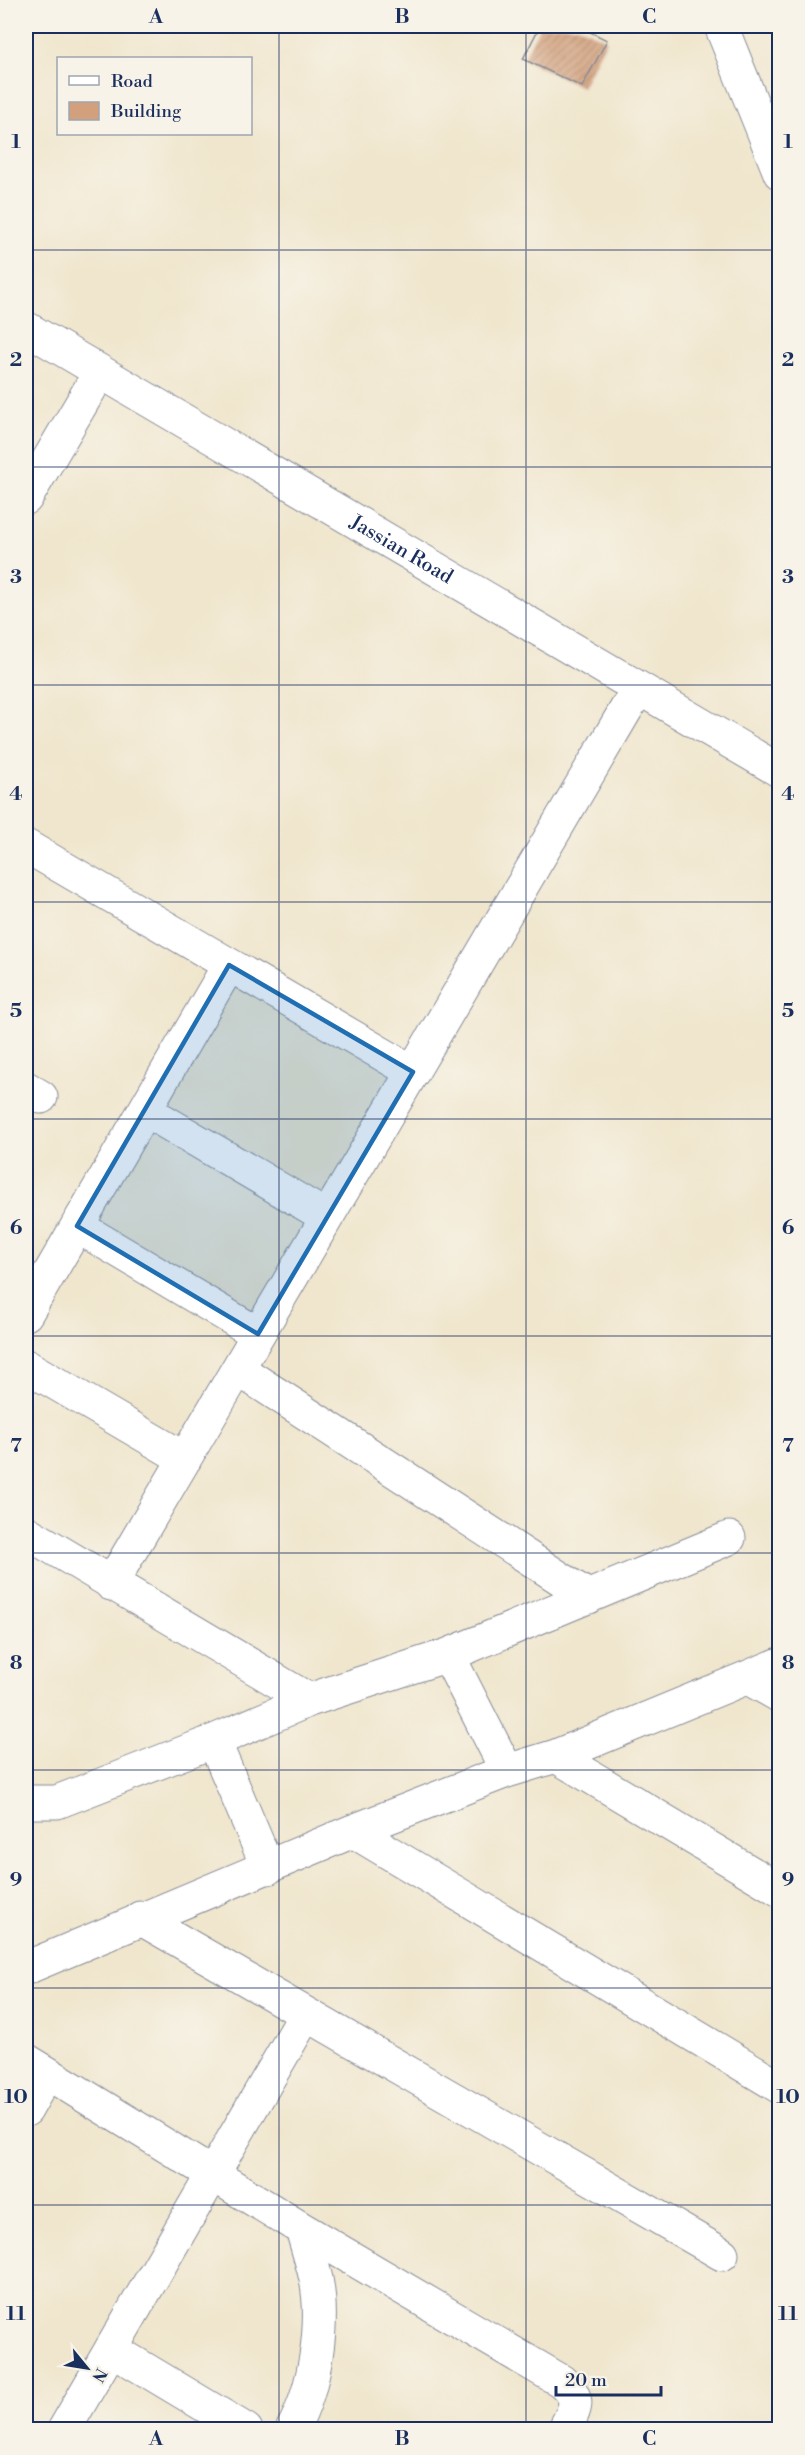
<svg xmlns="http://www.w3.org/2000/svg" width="805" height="2455" font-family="'Libre Bodoni',serif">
  <defs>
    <pattern id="building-hatch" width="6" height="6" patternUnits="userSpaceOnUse" patternTransform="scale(1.5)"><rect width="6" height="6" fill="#d3a07d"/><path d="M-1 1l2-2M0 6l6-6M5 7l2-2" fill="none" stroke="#aa836a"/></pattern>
  </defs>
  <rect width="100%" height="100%" fill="#f7f3e8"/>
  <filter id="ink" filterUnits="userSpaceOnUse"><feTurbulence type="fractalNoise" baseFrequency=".0167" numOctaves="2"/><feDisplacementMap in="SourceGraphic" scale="12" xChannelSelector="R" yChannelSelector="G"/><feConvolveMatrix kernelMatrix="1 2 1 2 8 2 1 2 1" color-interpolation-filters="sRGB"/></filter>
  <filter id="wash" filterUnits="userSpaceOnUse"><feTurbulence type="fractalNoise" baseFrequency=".008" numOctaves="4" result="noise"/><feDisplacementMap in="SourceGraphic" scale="24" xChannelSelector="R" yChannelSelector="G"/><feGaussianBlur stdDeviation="1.35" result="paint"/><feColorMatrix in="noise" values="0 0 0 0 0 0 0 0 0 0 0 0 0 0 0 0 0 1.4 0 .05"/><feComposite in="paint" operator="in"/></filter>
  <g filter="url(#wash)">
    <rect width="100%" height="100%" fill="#f0e6cd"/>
    <g id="blocks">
      <path fill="url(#building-hatch)" d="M 540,26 L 578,26 L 607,40 L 582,87 L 523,59 Z"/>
    </g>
  </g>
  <g filter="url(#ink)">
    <use href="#blocks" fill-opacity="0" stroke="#868a96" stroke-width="1.5"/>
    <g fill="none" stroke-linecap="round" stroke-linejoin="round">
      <g stroke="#868a96" stroke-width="35">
        <path id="minor" d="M 26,498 L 100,372
          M 26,846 L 413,1072
          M 26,1088 L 41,1097
          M 145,1110 L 327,1217
          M 77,1226 L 258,1334
          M 26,1314 L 229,965
          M 26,1366 L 185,1459
          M 238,1369 L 589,1597
          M 26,1532 L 309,1700 L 448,1655
          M 111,1584 L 638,689
          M 748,1678 L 780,1696
          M 214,1741 L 268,1868
          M 556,1756 L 780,1890
          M 507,1771 L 448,1655 L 729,1538
          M 26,1802 L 57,1802 L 214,1741 L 309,1700
          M 353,1831 L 780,2087
          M 140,1918 L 722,2254
          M 26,1968 L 353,1831 L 507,1771 L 556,1756 L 780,1664
          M 26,2060 L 302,2229 L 561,2381 C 582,2399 576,2408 564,2430
          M 26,2110 L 47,2073
          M 111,2349 L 246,2430
          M 64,2430 L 306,2014
          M 292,2430 C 315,2390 325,2324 316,2279 C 312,2262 307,2246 302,2229"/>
      </g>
      <g stroke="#868a96" stroke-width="35">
        <g id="tertiary">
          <path d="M 721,26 L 780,173"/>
          <path id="s1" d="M 26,328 L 780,771"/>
        </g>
      </g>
      <use href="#minor" stroke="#fff" stroke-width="33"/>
      <use href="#tertiary" stroke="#fff" stroke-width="33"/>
    </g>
  </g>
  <path fill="#1f6fb2" fill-opacity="0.2" stroke="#1f6fb2" stroke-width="4.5" stroke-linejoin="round" d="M 229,965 L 413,1072 L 258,1334 L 77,1226 Z"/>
  <path fill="none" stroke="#1b2f5e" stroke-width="1.5" stroke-opacity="0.55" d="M 279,26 L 279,2430M 526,26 L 526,2430M 26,250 L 780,250M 26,467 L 780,467M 26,685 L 780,685M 26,902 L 780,902M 26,1119 L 780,1119M 26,1336 L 780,1336M 26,1553 L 780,1553M 26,1770 L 780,1770M 26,1988 L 780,1988M 26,2205 L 780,2205"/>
  <g text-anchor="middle" stroke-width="4.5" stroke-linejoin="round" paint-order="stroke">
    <g font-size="20" fill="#1b2f5e" stroke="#f7f3e8">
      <text dy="7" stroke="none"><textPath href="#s1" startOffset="436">Jassian Road</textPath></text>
    </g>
  </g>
  <rect width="805" height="2455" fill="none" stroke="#f7f3e8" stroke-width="66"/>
  <rect x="57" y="57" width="195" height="78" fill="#f7f3e8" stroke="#9fa5b1" stroke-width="1.5"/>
  <rect x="69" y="76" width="30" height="9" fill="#ffffff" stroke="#9fa5b1" stroke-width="1.5"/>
  <text x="111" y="87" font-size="18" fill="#1b2f5e">Road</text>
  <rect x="69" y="102" width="30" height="18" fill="#d3a07d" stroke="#9fa5b1" stroke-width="1.5"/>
  <text x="111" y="117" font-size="18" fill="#1b2f5e">Building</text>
  <g transform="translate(87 2368) rotate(120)" stroke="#f7f3e8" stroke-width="4.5" paint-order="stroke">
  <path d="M0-4.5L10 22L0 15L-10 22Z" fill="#1b2f5e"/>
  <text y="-9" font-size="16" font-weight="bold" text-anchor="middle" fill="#1b2f5e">N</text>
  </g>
  <path d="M556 2386v9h105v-9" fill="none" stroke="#1b2f5e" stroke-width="3"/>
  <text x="565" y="2386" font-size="18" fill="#1b2f5e" stroke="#f7f3e8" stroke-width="4.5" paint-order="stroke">20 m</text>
  <rect x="33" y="33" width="739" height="2389" fill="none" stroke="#1b2f5e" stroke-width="2"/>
  <g font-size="20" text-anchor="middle" font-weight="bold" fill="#1b2f5e">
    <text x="156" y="23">A</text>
    <text x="402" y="23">B</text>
    <text x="649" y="23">C</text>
    <text x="16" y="148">1</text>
    <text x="788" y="148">1</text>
    <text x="16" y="366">2</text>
    <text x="788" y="366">2</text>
    <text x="16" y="583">3</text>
    <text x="788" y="583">3</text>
    <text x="16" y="800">4</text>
    <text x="788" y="800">4</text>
    <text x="16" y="1017">5</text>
    <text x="788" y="1017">5</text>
    <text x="16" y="1234">6</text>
    <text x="788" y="1234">6</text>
    <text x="16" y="1452">7</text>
    <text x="788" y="1452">7</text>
    <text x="16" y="1669">8</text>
    <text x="788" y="1669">8</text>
    <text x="16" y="1886">9</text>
    <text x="788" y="1886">9</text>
    <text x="16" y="2103">10</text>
    <text x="788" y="2103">10</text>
    <text x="16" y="2320">11</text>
    <text x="788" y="2320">11</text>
    <text x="156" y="2445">A</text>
    <text x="402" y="2445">B</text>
    <text x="649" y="2445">C</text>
  </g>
</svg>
